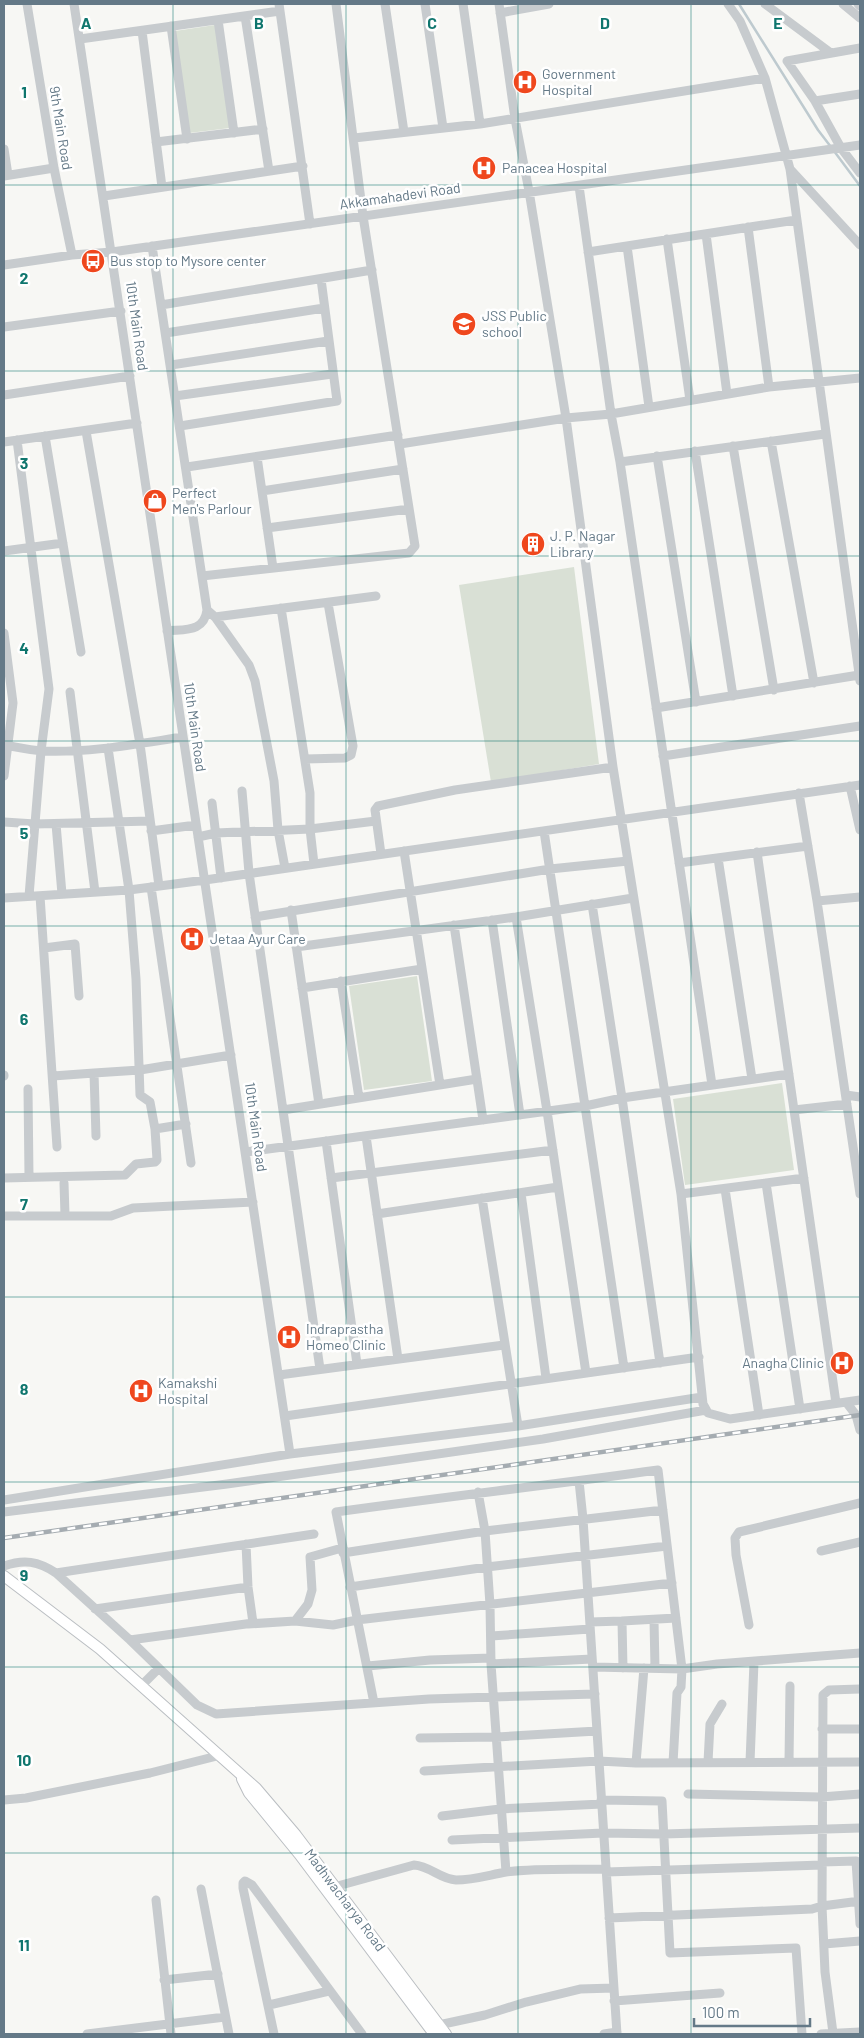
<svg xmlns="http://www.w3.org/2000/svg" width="864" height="2038" font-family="Barlow,sans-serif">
  <rect width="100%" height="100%" fill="#f7f7f4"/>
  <path fill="#d9e0d5" d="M 215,25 L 230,128 L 189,133 L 175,31 Z
    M 574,567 L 599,764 L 491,782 L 459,585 Z
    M 417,976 L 432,1081 L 364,1090 L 349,986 Z
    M 782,1083 L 794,1170 L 685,1185 L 673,1099 Z"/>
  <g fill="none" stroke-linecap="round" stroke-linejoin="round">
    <path stroke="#becacf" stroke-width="2.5" d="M 739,4 L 818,130 L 831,147
      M 834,151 L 860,186"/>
    <g stroke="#babec2" stroke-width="12">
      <path id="major" d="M 4,1576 L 100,1649 L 256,1788 L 296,1835 L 446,2034
        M 242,1779 L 249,1793 L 299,1854 L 434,2034"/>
    </g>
    <path stroke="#c7cbce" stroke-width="9" d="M 27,4 L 54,168 L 72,255
      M 74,4 L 290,1454
      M 279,4 L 310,224
      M 385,4 L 404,132
      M 425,4 L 443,128
      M 463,4 L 480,124
      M 499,4 L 515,119 L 529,191 L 566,418 L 613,767 L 681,1194 L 703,1404 L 708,1413 L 730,1419 L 860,1400
      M 728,4 L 740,21 L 765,78 L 790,169 L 860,681
      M 765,4 L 831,53
      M 843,4 L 860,18
      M 858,4 L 860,6
      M 500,13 L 549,4
      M 245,16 L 269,171
      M 218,20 L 234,133
      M 171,26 L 187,139
      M 142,31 L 162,187
      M 80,39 L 280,11
      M 860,48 L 787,61 L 815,101 L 841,148 L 860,173
      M 815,101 L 860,94
      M 354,138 L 480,124 L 765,78
      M 156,142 L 263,129
      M 4,149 L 8,175
      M 790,169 L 860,245
      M 4,176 L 54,168
      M 579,186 L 611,414 L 620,462 L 712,1085
      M 104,196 L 303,166
      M 748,227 L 769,387
      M 706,234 L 727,394
      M 667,239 L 690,400
      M 152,246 L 207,610 L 215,617 L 249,665 L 255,681 L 274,781 L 278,830 L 285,868
      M 627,246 L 649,407
      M 588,252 L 796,220
      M 4,265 L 72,255 L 112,252 L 860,145
      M 161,305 L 372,270
      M 4,327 L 121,311
      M 166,333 L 324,308
      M 171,365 L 328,341
      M 4,395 L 130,376
      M 175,396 L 332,374
      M 180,426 L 337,401 L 321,279
      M 86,431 L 140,744 L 159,886
      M 45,436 L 81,652
      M 17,440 L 49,689 L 41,751 L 29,896
      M 771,441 L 814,683
      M 4,442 L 137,423
      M 400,444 L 566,418 L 611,414 L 769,387 L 860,378
      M 733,446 L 774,690
      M 695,451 L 733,696
      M 657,456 L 696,702
      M 257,457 L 273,568
      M 620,462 L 825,434
      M 187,467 L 398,435
      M 262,491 L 403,469
      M 267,528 L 409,509
      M 4,551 L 63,543
      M 202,576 L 409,553 L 415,546 L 363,216 L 336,4
      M 281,608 L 310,793 L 310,829 L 314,864
      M 215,617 L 376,596
      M 167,631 C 186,629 204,632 207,610
      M 4,633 L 13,703 L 4,776
      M 70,692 L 95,892
      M 656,708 L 859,675
      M 4,745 C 16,747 29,750 42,751 C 89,753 136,744 183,737
      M 663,756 L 860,726
      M 305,759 L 345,758 L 351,755 L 353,746 L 328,603
      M 850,786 L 860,830
      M 242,791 L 249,873 L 320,1369
      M 799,793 L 817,901 L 860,1194
      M 212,803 L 221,878
      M 4,822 L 35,824 L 150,821
      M 56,824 L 62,894
      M 151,831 L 196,825
      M 544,831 L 624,1368
      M 198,837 L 216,833 L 310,829 L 376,821
      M 404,851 L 440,1085
      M 757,852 L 836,1403
      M 381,854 L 375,810 L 378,806 L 455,790 L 613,767
      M 718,858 L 752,1079
      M 679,863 L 808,846
      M 151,887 L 191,1163
      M 40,896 L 57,1147
      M 4,898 L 129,890 L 205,880 L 860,785
      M 817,901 L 860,897
      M 592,904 L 622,1098 L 660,1363
      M 291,910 L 319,1104
      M 255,917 L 550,869 L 628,861
      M 516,917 L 547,1111 L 586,1373
      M 492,920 L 520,1115
      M 454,925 L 483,1120
      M 296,947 L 516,917 L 633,898
      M 44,948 L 75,944 L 79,996
      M 341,981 L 359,1098
      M 302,988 L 422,969
      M 4,1075 L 4,1076
      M 53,1076 L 94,1073
      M 28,1089 L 29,1177
      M 846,1095 L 860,1097
      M 283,1110 L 477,1079
      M 794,1110 L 847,1104
      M 155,1129 L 186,1124
      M 96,1136 L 94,1073 L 140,1070 L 231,1055
      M 366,1136 L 398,1359
      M 326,1141 L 357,1364
      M 246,1152 L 585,1106 L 622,1098 L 789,1074
      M 4,1178 L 125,1175 L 136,1164 L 155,1162 L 157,1160 L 155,1129 L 150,1102 L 140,1095 L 136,979 L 129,890 L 108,748
      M 331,1178 L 553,1150
      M 64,1183 L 65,1215
      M 766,1183 L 800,1409
      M 725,1189 L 759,1415
      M 521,1193 L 546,1378
      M 681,1194 L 804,1178
      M 482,1198 L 518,1426
      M 377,1214 L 558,1187
      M 4,1216 L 111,1216 L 133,1208 L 253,1202
      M 279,1375 L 504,1345
      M 846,1402 L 856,1415 L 860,1430
      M 285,1416 L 699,1357
      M 579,1481 L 583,1519 L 617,2034
      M 478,1492 L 485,1531 L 490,1605 L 491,1664 L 506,1872
      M 4,1500 L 290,1454 L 518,1426 L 702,1397
      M 4,1512 L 227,1484 L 543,1439 L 706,1410
      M 821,1551 L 860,1542
      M 343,1553 L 485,1531 L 663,1510
      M 4,1566 C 24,1559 38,1561 56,1573 L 130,1640 L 197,1705 L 216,1714 L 429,1699 L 595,1694
      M 56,1573 L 314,1534
      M 350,1587 L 487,1567 L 667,1546
      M 95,1609 L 248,1587
      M 654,1620 L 655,1668
      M 295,1621 L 308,1604 L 312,1590 L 310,1557 L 342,1548
      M 622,1621 L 676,1618
      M 590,1622 L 622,1621 L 623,1668
      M 248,1624 L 295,1621 L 333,1625 L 357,1620 L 672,1583
      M 749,1625 L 736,1555 L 735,1538 L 739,1532 L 860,1503
      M 491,1636 L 590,1629
      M 130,1640 L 253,1623 L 248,1587 L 246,1544
      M 491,1664 L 592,1659
      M 368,1666 L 430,1660 L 491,1658
      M 593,1667 L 682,1669 L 717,1664 L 860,1653
      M 141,1686 L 159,1668
      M 374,1703 L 336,1512 C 443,1497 551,1485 658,1470 L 682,1669 L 681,1687 L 677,1693 L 673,1763
      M 822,1729 L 860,1729
      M 420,1738 L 497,1737 L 597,1731
      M 708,1762 L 710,1724 L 722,1704
      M 750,1762 L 754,1662
      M 789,1762 L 790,1686
      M 636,1763 L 644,1668
      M 424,1771 L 599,1761 L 636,1763 L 860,1762
      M 688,1794 L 821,1797 L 860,1794
      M 4,1800 L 26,1798 L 150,1773 L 221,1755
      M 601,1800 L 662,1801 L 670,1953 L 796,1948 L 802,2034
      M 442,1816 L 500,1809 L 602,1804
      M 452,1840 L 603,1833 L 664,1834 L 860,1828
      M 822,1862 L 856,1861 L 860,1924
      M 606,1872 L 822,1865
      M 334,1887 L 414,1865 C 430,1866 440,1879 456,1880 C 473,1880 489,1875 506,1872 C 538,1868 574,1870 606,1869
      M 201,1889 L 229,2034
      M 156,1900 L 171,2034
      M 609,1918 L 812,1909 L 822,1906 L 860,1901
      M 824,1944 L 860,1941
      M 164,1980 L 218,1974
      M 614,2001 L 720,1993
      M 269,2005 L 329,1991
      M 434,2026 L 485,2015 L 526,2002 L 580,1989 L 614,1988
      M 833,2033 L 825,1972 L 822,1906 L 823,1695 L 829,1690 L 860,1689
      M 87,2034 L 225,2017
      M 274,2034 L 243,1888 L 243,1883 L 245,1881 L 252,1885 L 362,2034
      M 604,2034 L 617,2032
      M 821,2034 L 860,2032"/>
    <use href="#major" stroke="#fff" stroke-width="10"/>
    <g stroke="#a5acb1" stroke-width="4.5">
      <path id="rail" d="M 4,1538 L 860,1415"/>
    </g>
    <use href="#rail" stroke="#fff" stroke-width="2.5" stroke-dasharray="8" stroke-linecap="butt"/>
  </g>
  <path fill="none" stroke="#0f766e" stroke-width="1" stroke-opacity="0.55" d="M 173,4 L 173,2034M 346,4 L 346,2034M 518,4 L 518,2034M 691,4 L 691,2034M 4,185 L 860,185M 4,371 L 860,371M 4,556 L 860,556M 4,741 L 860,741M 4,926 L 860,926M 4,1112 L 860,1112M 4,1297 L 860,1297M 4,1482 L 860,1482M 4,1667 L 860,1667M 4,1853 L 860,1853"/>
  <defs>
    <g id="hospital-disc" transform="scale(1.25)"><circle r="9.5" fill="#ef471d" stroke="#fff"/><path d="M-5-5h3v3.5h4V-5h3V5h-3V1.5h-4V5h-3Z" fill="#fff"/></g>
    <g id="bus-disc" transform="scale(1.25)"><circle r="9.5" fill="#ef471d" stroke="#fff"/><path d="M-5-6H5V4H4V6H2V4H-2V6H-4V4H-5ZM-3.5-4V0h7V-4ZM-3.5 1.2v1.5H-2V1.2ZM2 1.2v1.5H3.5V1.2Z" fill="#fff"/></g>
    <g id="school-disc" transform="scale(1.25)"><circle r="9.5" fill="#ef471d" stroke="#fff"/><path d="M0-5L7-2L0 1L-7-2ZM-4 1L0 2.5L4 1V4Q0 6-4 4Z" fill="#fff"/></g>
    <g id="shop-disc" transform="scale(1.25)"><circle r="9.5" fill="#ef471d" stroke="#fff"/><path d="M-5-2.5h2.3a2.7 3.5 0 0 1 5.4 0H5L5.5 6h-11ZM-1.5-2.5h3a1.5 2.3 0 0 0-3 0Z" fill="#fff"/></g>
    <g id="building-disc" transform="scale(1.25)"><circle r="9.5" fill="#ef471d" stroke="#fff"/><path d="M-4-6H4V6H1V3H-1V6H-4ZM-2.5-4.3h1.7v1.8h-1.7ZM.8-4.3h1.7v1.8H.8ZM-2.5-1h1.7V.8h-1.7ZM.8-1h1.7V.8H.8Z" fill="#fff"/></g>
  </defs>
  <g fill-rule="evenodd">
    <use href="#hospital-disc" x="525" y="82"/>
    <use href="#hospital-disc" x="484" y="168"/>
    <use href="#bus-disc" x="93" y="261"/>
    <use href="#school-disc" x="464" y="324"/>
    <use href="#shop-disc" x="155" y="501"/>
    <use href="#building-disc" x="533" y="544"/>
    <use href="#hospital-disc" x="192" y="939"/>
    <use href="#hospital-disc" x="289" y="1337"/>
    <use href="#hospital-disc" x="842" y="1363"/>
    <use href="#hospital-disc" x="141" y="1391"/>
  </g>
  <g text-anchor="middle" stroke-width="5" stroke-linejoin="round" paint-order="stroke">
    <g font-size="14" fill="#647987" stroke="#fff" text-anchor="start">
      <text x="542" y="79">Government<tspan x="542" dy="16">Hospital</tspan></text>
      <text x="502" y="173">Panacea Hospital</text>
      <text x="110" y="266">Bus stop to Mysore center</text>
      <text x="482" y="321">JSS Public<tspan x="482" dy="16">school</tspan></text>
      <text x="172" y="498">Perfect<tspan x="172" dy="16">Men's Parlour</tspan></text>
      <text x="550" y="541">J. P. Nagar<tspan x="550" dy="16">Library</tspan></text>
      <text x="210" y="944">Jetaa Ayur Care</text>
      <text x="306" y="1334">Indraprastha<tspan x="306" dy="16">Homeo Clinic</tspan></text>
      <text x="824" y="1368" text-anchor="end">Anagha Clinic</text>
      <text x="158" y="1388">Kamakshi<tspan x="158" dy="16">Hospital</tspan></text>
    </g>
    <g font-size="14" fill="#647987" stroke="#fff">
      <text transform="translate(61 128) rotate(81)" y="5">9th Main Road</text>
      <text transform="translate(400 196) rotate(-8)" y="5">Akkamahadevi Road</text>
      <text transform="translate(137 326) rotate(82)" y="5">10th Main Road</text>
      <text transform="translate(195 727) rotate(82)" y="5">10th Main Road</text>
      <text transform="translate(256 1127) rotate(82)" y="5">10th Main Road</text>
      <text transform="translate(345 1900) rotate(53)" y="5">Madhwacharya Road</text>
    </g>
  </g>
  <g font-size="16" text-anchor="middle" font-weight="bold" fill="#0f766e" stroke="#fff" stroke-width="5" stroke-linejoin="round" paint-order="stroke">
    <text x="86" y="29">A</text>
    <text x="259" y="29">B</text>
    <text x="432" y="29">C</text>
    <text x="605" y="29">D</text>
    <text x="778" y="29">E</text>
    <text x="24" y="98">1</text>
    <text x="24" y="284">2</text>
    <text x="24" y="469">3</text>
    <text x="24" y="654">4</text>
    <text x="24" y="839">5</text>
    <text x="24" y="1025">6</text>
    <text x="24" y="1210">7</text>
    <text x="24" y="1395">8</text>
    <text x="24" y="1581">9</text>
    <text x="24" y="1766">10</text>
    <text x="24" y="1951">11</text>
  </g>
  <rect width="864" height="2038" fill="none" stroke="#647987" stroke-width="10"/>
  <path d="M694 2018v8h116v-8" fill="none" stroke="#647987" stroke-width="2.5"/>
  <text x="702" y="2018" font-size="15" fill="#647987" stroke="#ffffff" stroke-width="4" paint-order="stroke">100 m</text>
</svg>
